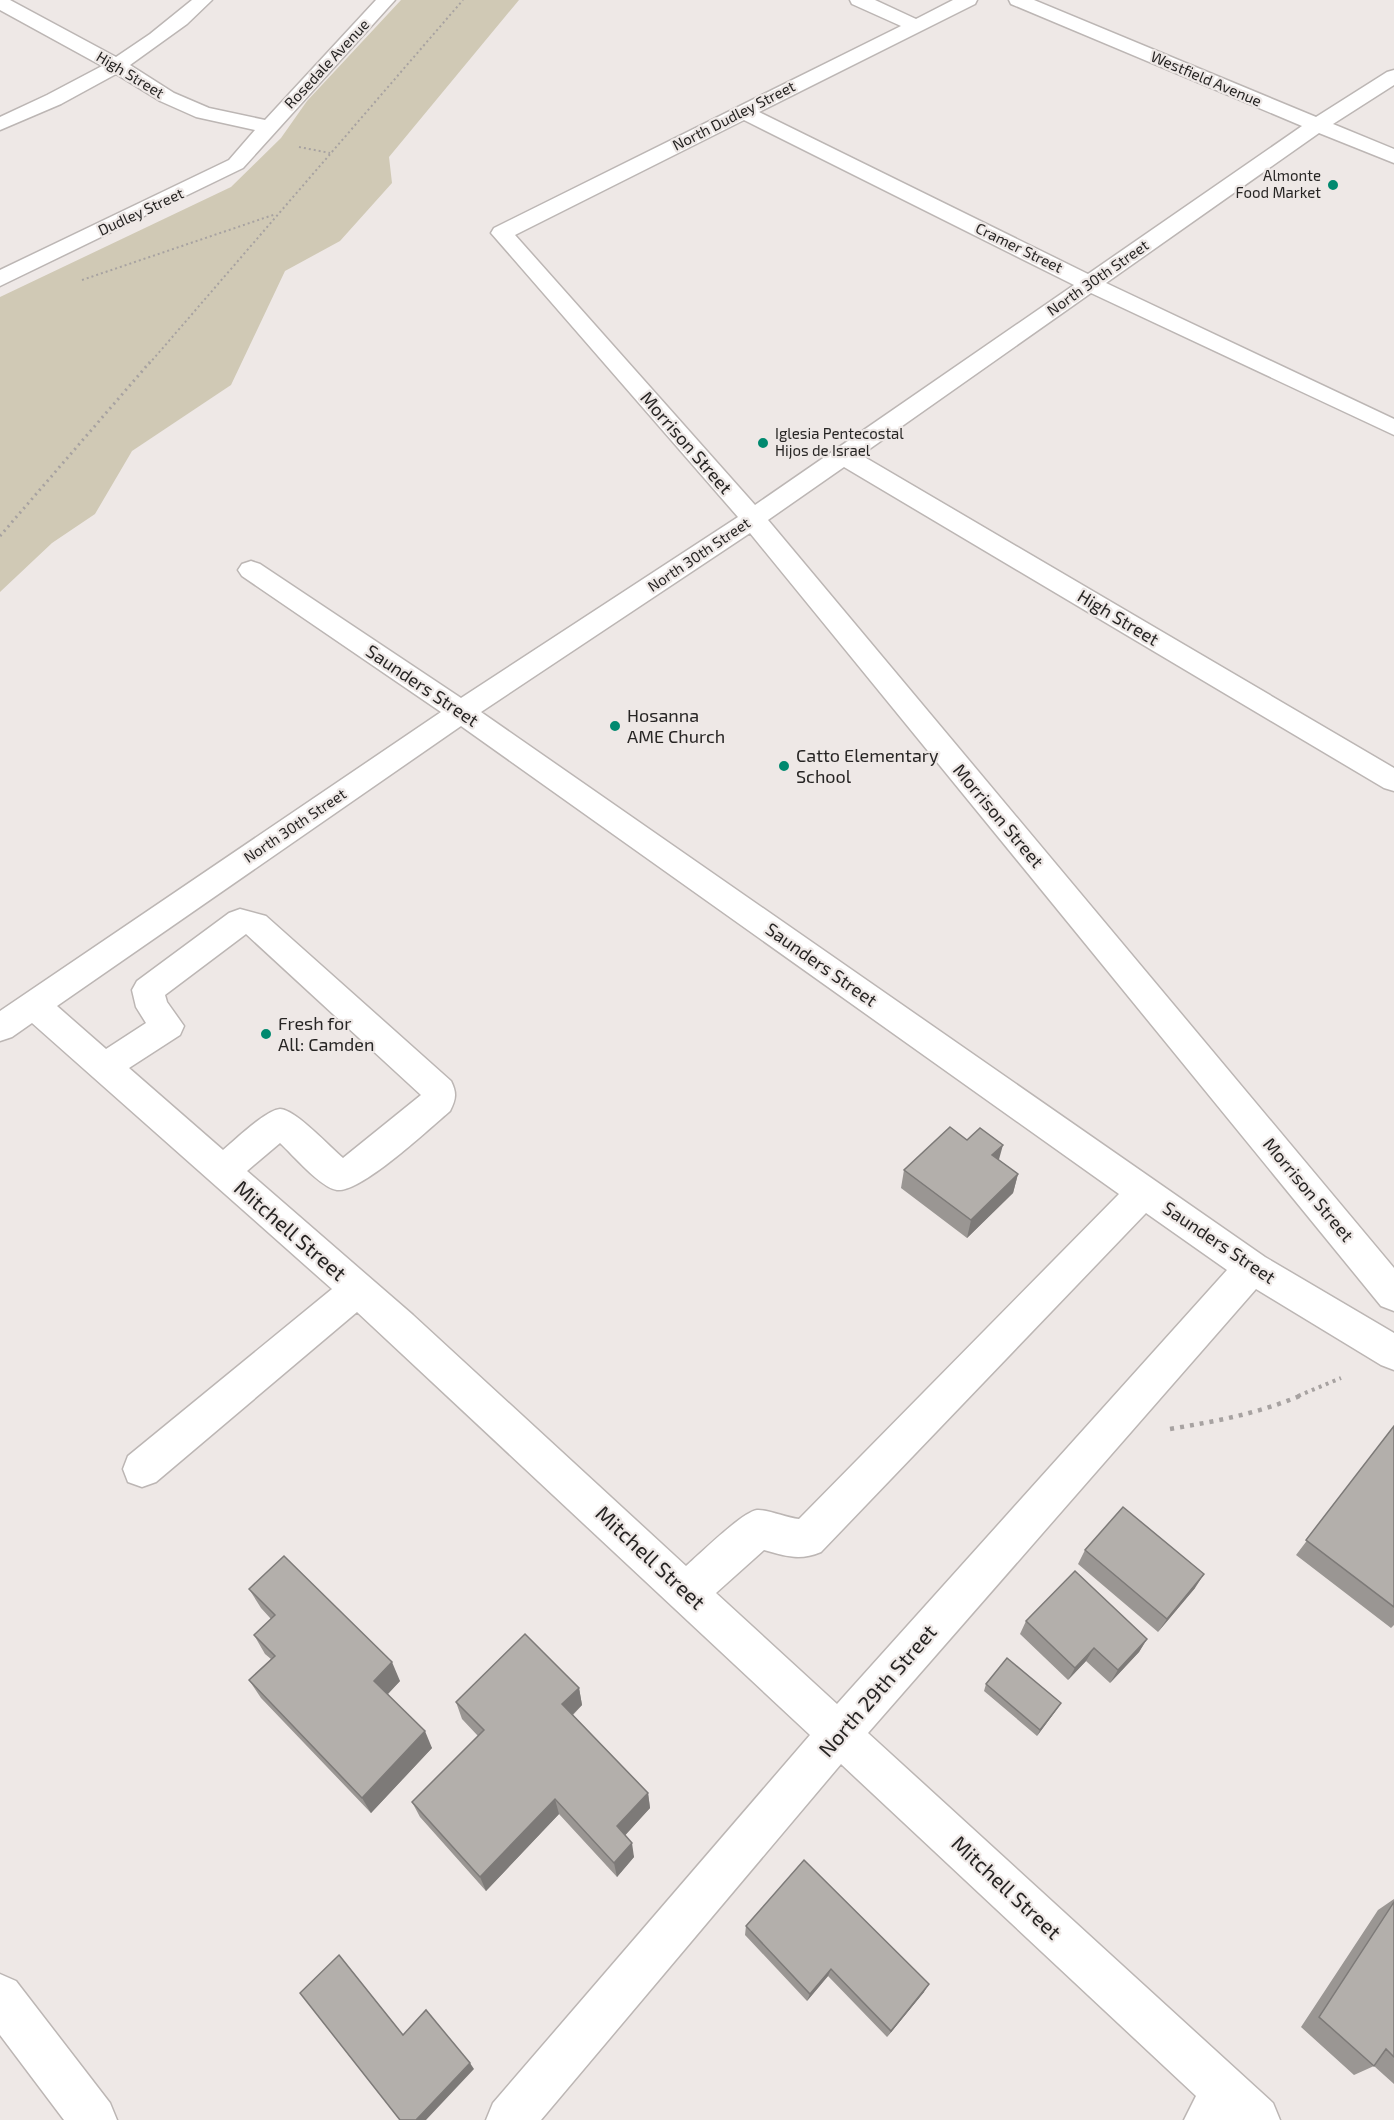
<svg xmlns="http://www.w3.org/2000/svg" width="1394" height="2120" font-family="'Exo 2',sans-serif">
  <rect width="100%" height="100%" fill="#eee8e6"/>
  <path fill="#d0c9b5" d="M 401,0 L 519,0 L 389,157 L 392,183 L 340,241 L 285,271 L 231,385 L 132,451 L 95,514 L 52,543 L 0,592 L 0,297 L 231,187 L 281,138 L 307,101 Z"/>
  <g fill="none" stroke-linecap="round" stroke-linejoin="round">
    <g stroke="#bcb6b4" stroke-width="3">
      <path id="minor" d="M 0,0 L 10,0 L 116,57 L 150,34 L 192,0 L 212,0 L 187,24 L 130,65 L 174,93 L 209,108 L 265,120 L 376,0 L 395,0 L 243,168 L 0,286 L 0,270 L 229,160 L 255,130 L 196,117 L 160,101 L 116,74 L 61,104 L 0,130 L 0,117 L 47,95 L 102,66 L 0,10 Z
        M 850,0 L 875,0 L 916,19 L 953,0 L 977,0 L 975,4 L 759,112 L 1088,274 L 1302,126 L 1011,4 L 1009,0 L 1034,0 L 1316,117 L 1387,72 L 1394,70 L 1394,85 L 1333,124 L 1394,149 L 1394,163 L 1319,133 L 1106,283 L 1394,419 L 1394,435 L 1091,293 L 861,455 L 1394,768 L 1394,791 L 1384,788 L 844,467 L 768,520 L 1394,1268 L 1394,1311 L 1381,1306 L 750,533 L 481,712 L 1265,1257 L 1394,1333 L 1394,1370 L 1381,1365 L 1256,1289 L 868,1733 L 1273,2103 L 1280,2120 L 1184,2120 L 1196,2096 L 841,1764 L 541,2120 L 486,2120 L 493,2103 L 810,1735 L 357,1312 L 156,1482 L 142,1487 L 128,1482 L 123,1469 L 128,1456 L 332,1289 L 32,1023 L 12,1037 L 0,1041 L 0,1011 L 441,712 L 242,576 L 238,570 L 242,564 L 251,561 L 260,564 L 461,698 L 738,517 L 491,233 L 494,228 L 901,26 L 852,4 ZM 744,120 L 1074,285 L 755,505 L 515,235 ZM 461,726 L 1119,1194 L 799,1519 C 787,1518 767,1509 757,1510 C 742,1512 700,1554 686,1566 L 413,1315 L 247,1171 L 280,1143 C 293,1155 321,1188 337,1190 C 361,1193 430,1128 450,1111 C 456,1099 457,1093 451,1081 L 266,916 L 240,909 L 229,913 L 137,981 L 132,990 L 136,1007 L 146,1023 L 106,1049 L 57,1006 ZM 246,934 L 421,1095 L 343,1158 C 331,1148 295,1109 280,1109 C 266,1110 235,1140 223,1150 L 129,1068 L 180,1035 L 184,1026 L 167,1002 L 165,995 ZM 1146,1213 L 1227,1270 L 837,1704 L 716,1593 L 764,1550 C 785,1556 800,1561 821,1552 Z
        M 0,1974 L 16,1981 L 110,2103 L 117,2120 L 64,2120 L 0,2035 Z"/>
    </g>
    <path stroke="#a7a2a1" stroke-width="2" stroke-dasharray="2 3" stroke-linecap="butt" d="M 299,147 L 330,153
      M 82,280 L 276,214
      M 149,364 L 463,0"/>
    <path stroke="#a7a2a1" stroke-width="3" stroke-dasharray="2 4" stroke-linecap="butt" d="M 0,536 L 150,362"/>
    <path stroke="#a7a2a1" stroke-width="4" stroke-dasharray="3 4.5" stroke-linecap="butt" d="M 1298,1396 L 1341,1378"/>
    <path stroke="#a7a2a1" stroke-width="4.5" stroke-dasharray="4 6" stroke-linecap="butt" d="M 1170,1429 C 1217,1421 1257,1414 1302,1395"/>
    <use href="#minor" fill="#fff" fill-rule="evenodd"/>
  </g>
  <path fill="#9a9693" d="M 967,1140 L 999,1160 L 1018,1174 L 1013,1193 L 967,1238 L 901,1188 L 904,1170 Z
    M 1394,1426 L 1394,1625 L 1391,1628 L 1296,1555 Z
    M 1085,1550 L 1195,1588 L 1158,1632 L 1078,1564 Z
    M 249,1589 L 400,1681 L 388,1694 L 432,1748 L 371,1813 L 261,1698 L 249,1680 L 271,1659 L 265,1654 L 254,1635 L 271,1619 L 261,1608 Z
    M 1026,1621 L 1147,1639 L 1139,1652 L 1110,1683 L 1086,1661 L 1068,1680 L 1020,1634 Z
    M 986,1684 L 1057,1709 L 1037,1736 L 984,1691 Z
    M 579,1688 L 582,1705 L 573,1715 L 648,1793 L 650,1808 L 625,1835 L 634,1857 L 617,1877 L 559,1814 L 486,1891 L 420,1817 L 412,1802 L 478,1736 L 462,1719 L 456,1702 Z
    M 1394,1899 L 1394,2084 L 1374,2066 L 1354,2075 L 1301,2027 L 1378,1910 Z
    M 746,1926 L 924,1992 L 887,2037 L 828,1976 L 807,2001 L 745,1935 Z"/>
  <path fill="#7d7a78" d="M 1003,1145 L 998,1163 L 992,1155 Z
    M 1018,1174 L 1013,1193 L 967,1238 L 971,1220 Z
    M 1204,1574 L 1195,1588 L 1158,1632 L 1167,1619 Z
    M 1147,1639 L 1139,1652 L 1110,1683 L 1118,1670 Z
    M 1094,1648 L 1086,1661 L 1068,1680 L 1075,1668 Z
    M 392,1662 L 400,1681 L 383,1699 L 374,1681 Z
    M 579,1688 L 582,1705 L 566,1721 L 562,1704 Z
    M 1061,1703 L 1057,1709 L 1037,1736 L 1040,1730 Z
    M 425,1731 L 432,1748 L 371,1813 L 362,1798 Z
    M 648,1793 L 650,1808 L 620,1841 L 617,1826 Z
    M 555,1799 L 559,1814 L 486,1891 L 480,1877 Z
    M 632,1843 L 634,1857 L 617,1877 L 614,1863 Z
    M 831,1969 L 828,1976 L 807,2001 L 810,1994 Z
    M 929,1984 L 924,1992 L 887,2037 L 891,2031 Z
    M 470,2063 L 474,2069 L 426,2120 L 416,2120 Z"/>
  <path fill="#b3afab" stroke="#7d7a78" stroke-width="1.5" d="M 950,1127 L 967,1140 L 980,1128 L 1003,1145 L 992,1155 L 1018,1174 L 971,1220 L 904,1170 Z
    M 1394,1426 L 1394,1607 L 1306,1540 Z
    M 1123,1507 L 1204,1574 L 1167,1619 L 1085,1550 Z
    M 284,1556 L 392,1662 L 374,1681 L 425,1731 L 362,1798 L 249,1680 L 275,1656 L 254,1635 L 275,1615 L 249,1589 Z
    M 1075,1571 L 1147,1639 L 1118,1670 L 1094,1648 L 1075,1668 L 1026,1621 Z
    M 525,1634 L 579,1688 L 562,1704 L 648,1793 L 617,1826 L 632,1843 L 614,1863 L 555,1799 L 480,1877 L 412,1802 L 484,1730 L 456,1702 Z
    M 1007,1658 L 1061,1703 L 1040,1730 L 986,1684 Z
    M 804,1860 L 929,1984 L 891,2031 L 831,1969 L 810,1994 L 746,1926 Z
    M 1394,1902 L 1394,2057 L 1386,2049 L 1374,2066 L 1319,2017 Z
    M 339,1955 L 403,2035 L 426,2010 L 470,2063 L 416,2120 L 400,2120 L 300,1993 Z"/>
  <g fill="#00896f" stroke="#eee8e6" stroke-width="2">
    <circle cx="1333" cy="185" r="6"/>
    <circle cx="763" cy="443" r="6"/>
    <circle cx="615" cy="726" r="6"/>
    <circle cx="784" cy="766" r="6"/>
    <circle cx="266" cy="1034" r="6"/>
  </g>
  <g text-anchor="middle" stroke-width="4.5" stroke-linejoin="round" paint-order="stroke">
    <g font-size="15" fill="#272524" stroke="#eee8e6">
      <text transform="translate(327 64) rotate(-47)" y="5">Rosedale Avenue</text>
      <text transform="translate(130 75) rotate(31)" y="5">High Street</text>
      <text transform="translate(1206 79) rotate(23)" y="5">Westfield Avenue</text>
      <text transform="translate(734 116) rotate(-27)" y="5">North Dudley Street</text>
      <text transform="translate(141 212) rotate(-25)" y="5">Dudley Street</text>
      <text transform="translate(1019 248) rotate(26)" y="5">Cramer Street</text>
      <text transform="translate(1098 278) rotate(-35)" y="5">North 30th Street</text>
      <text transform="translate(699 555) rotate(-34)" y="5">North 30th Street</text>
      <text transform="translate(295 826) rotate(-34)" y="5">North 30th Street</text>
    </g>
    <g font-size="15" fill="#272524" stroke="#eee8e6" text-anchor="end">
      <text x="1321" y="181">Almonte<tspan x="1321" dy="17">Food Market</tspan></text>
      <text x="775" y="439" text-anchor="start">Iglesia Pentecostal<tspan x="775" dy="17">Hijos de Israel</tspan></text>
    </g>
    <g font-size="18" fill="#272524" stroke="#eee8e6">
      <text transform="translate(686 443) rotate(49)" y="6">Morrison Street</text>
      <text transform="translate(1118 618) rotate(31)" y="6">High Street</text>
      <text transform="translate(422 686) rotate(34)" y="6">Saunders Street</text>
      <text transform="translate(998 816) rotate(50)" y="6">Morrison Street</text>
      <text transform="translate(821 965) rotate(35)" y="6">Saunders Street</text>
      <text transform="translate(1308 1190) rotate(50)" y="6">Morrison Street</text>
      <text transform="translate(1219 1243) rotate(34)" y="6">Saunders Street</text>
    </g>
    <g font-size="18" fill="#272524" stroke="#eee8e6" text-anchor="start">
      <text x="627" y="722">Hosanna<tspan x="627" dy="21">AME Church</tspan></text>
      <text x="796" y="762">Catto Elementary<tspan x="796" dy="21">School</tspan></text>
      <text x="278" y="1030">Fresh for<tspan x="278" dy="21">All: Camden</tspan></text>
    </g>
    <g font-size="21" fill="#272524" stroke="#eee8e6">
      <text transform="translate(290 1231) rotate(41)" y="7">Mitchell Street</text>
      <text transform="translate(650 1558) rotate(43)" y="7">Mitchell Street</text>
      <text transform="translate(878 1691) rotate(-49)" y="7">North 29th Street</text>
      <text transform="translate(1006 1888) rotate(43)" y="7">Mitchell Street</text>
    </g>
  </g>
</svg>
